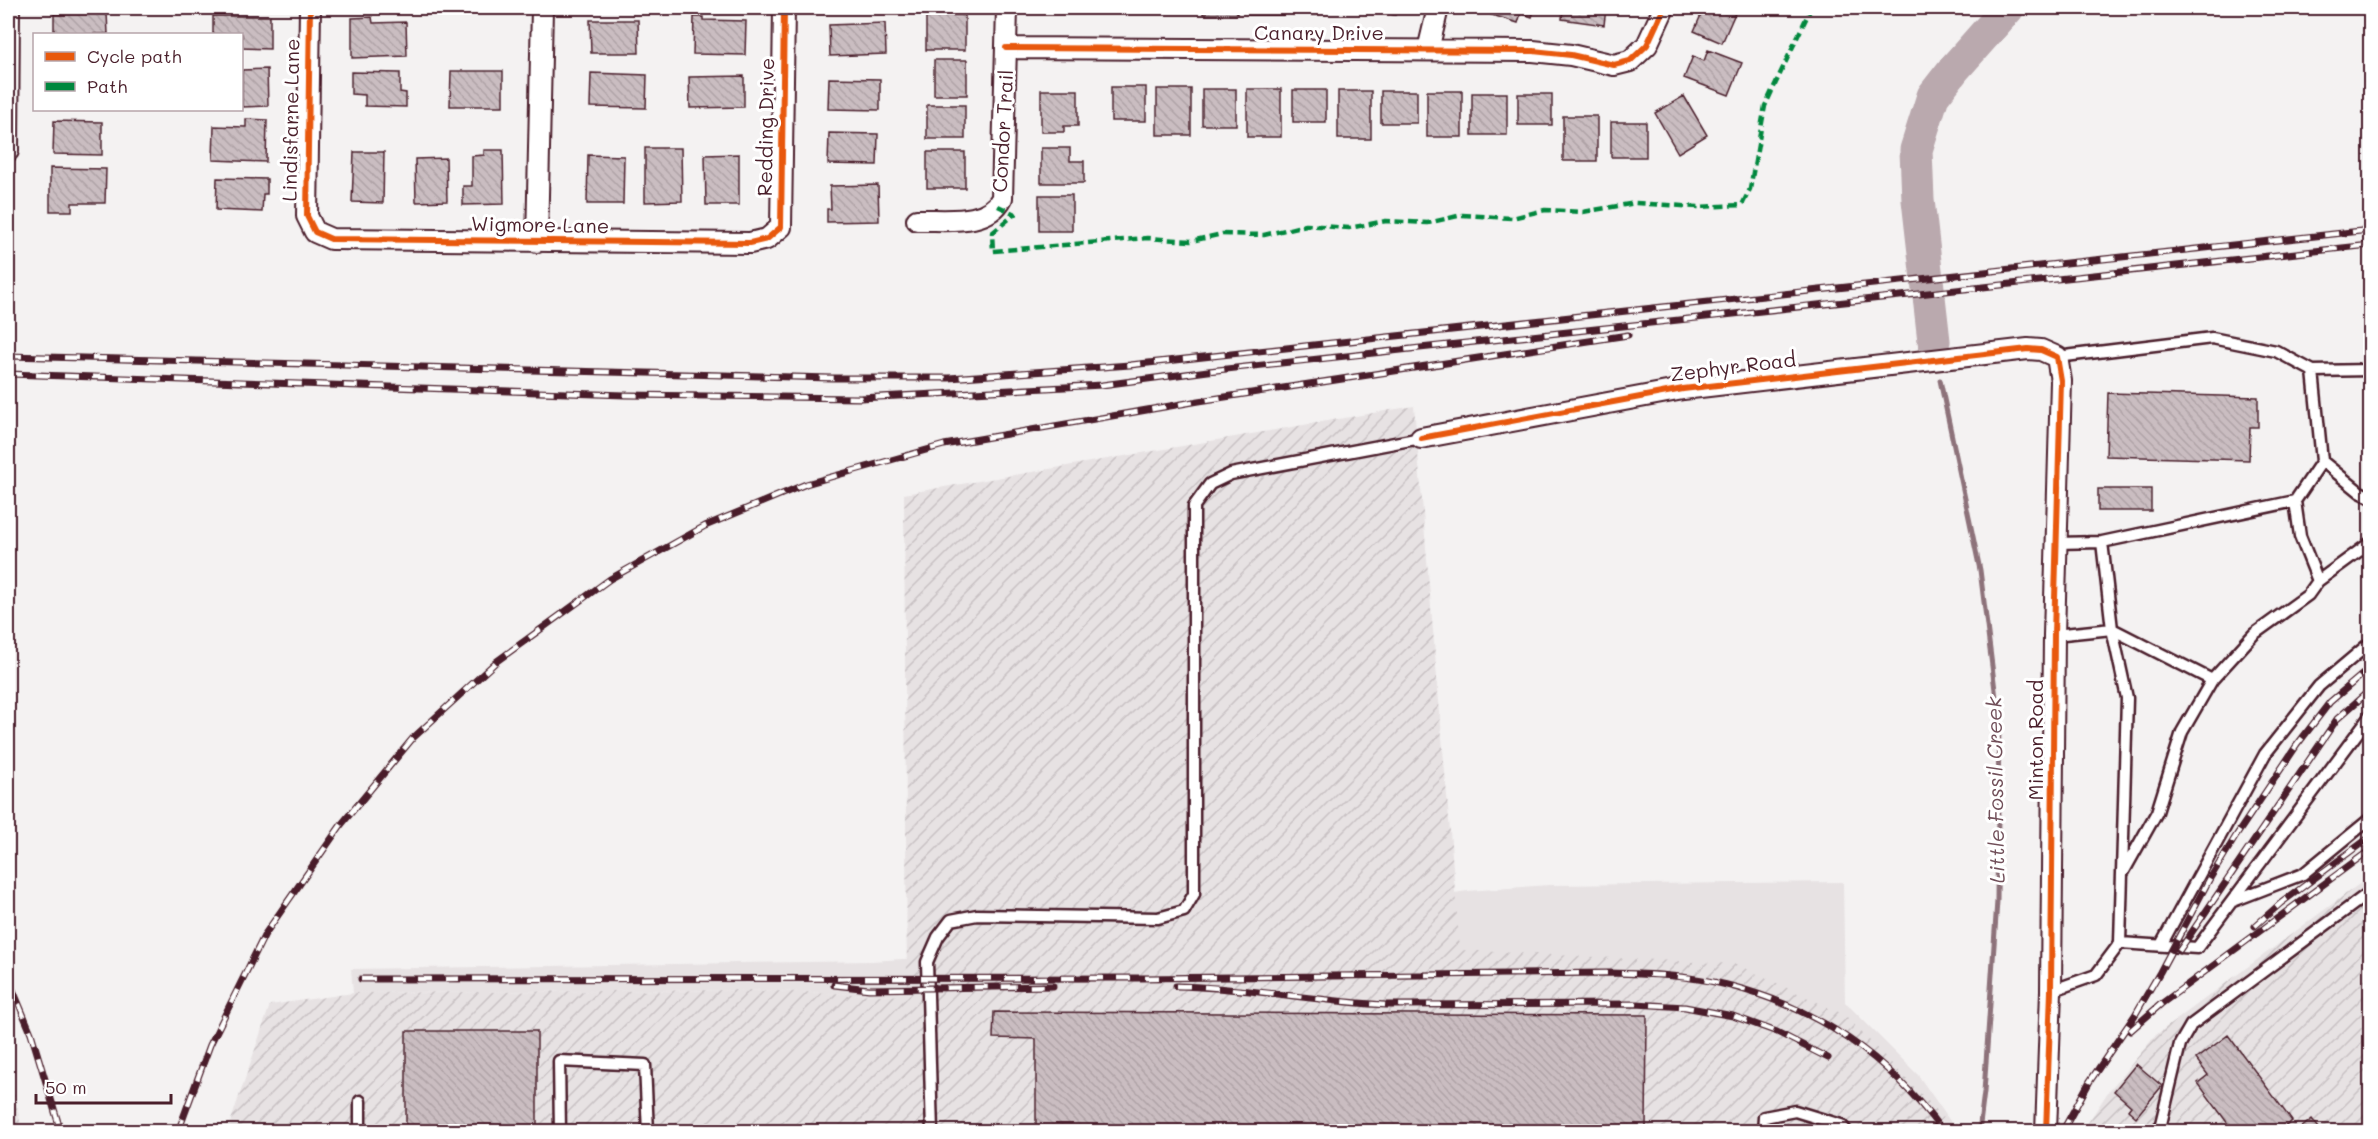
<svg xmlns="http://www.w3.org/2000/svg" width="2378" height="1139" font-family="Mali,sans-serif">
  <defs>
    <pattern id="industrial-furrows" width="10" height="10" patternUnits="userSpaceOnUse" patternTransform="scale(1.5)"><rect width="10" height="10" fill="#e7e2e3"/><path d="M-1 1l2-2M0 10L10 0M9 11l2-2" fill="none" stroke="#c8c1c3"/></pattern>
    <pattern id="building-back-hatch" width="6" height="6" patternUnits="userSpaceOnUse" patternTransform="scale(1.5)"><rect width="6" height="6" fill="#cabdc1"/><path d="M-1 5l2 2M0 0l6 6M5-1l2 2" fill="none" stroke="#afa2a6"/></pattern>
  </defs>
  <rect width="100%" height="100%" fill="#f4f2f2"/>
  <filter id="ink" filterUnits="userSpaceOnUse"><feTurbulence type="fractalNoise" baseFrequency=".0167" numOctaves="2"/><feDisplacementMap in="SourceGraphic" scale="12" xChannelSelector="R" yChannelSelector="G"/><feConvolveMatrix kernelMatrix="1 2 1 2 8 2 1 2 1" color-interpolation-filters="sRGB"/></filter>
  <g filter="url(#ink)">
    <path fill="#e7e2e3" d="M 1843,882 L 1845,1002 L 1918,1075 L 1957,1131 L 1927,1131 L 899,996 L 746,990 L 353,993 L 351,969 L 872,961 L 918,958 L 1303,914 L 1468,891 L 1549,885 Z"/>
    <path fill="url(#industrial-furrows)" d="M 1414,406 L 1460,950 L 1736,964 L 1845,1015 L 1949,1123 L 1948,1132 L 227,1132 L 270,1005 L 353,993 L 746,990 L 907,996 L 904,494 Z
      M 2370,876 L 2370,1131 L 2082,1132 L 2108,1092 L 2156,1035 Z
      M 8,1062 L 22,1131 L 8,1131 Z"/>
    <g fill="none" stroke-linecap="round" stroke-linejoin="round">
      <path stroke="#8d727a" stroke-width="5" d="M 1940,380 L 1980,570 L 1999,722 L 1997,901 L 1984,1092 L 1979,1132"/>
      <path stroke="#baa9ae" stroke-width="33" d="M 1934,341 L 1918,200 L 1916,150 L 1933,96 L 1954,69 L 2008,8"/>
    </g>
    <path fill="url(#building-back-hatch)" stroke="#4a1f2b" stroke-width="1.5" d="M 1041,8 L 1075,8 L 1075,11 L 1041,11 Z
      M 1112,8 L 1148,8 L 1148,10 L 1112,10 Z
      M 1158,8 L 1192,8 L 1192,10 L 1158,10 Z
      M 1203,8 L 1237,8 L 1237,14 L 1203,14 Z
      M 1248,8 L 1283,8 L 1283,15 L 1248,15 Z
      M 1294,8 L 1317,8 L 1317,15 L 1294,15 Z
      M 1359,8 L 1396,8 L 1395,15 Z
      M 1477,8 L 1535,8 L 1532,17 L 1521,13 L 1518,23 L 1476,10 Z
      M 1563,8 L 1606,8 L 1604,25 L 1562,19 Z
      M 1704,8 L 1728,8 L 1736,11 L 1722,43 L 1694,31 Z
      M 107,13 L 108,34 L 54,34 L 54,14 Z
      M 926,15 L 965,15 L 965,50 L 926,50 Z
      M 213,16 L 270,16 L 270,49 L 242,48 L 242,34 L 213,34 Z
      M 372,17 L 373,23 L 406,22 L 407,56 L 352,58 L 352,18 Z
      M 694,17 L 703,17 L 703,20 L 746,21 L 745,55 L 693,54 Z
      M 590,20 L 638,20 L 639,53 L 591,53 Z
      M 885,23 L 886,54 L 830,56 L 829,25 Z
      M 1708,50 L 1742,63 L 1729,95 L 1684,78 L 1693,56 L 1704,61 Z
      M 934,60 L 967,60 L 967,95 L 934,95 Z
      M 267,69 L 268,106 L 242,107 L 242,70 Z
      M 451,71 L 503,71 L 503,106 L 450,106 Z
      M 351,72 L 400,73 L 400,92 L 406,93 L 406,107 L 365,106 L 365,95 L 351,94 Z
      M 591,73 L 647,75 L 646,108 L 590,107 Z
      M 744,76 L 744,107 L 690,108 L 689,77 Z
      M 829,78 L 880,79 L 880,110 L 828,109 Z
      M 1111,87 L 1146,87 L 1146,121 L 1111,121 Z
      M 1157,89 L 1191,89 L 1191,135 L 1157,135 Z
      M 1202,89 L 1236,89 L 1236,125 L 1202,125 Z
      M 1247,89 L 1281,89 L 1281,137 L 1247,137 Z
      M 1041,90 L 1078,90 L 1078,126 L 1064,126 L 1064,132 L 1041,132 Z
      M 1293,90 L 1326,90 L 1326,122 L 1293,122 Z
      M 1338,91 L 1371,91 L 1371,139 L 1338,139 Z
      M 1381,91 L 1417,91 L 1417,123 L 1381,123 Z
      M 1427,91 L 1462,91 L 1462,137 L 1427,137 Z
      M 1472,93 L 1507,93 L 1507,135 L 1472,135 Z
      M 1518,94 L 1552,94 L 1552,125 L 1518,125 Z
      M 1684,96 L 1707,135 L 1678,153 L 1655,113 Z
      M 927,105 L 965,105 L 965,139 L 927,139 Z
      M 1563,116 L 1597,116 L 1597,161 L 1563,161 Z
      M 246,119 L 267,120 L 266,162 L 213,160 L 214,126 L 246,127 Z
      M 54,121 L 102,122 L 102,155 L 53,154 Z
      M 1611,122 L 1646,122 L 1646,157 L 1611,157 Z
      M 829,133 L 878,134 L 877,165 L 828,164 Z
      M 645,148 L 681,148 L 682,201 L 645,202 Z
      M 1041,148 L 1070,148 L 1070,161 L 1084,161 L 1084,183 L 1041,183 Z
      M 484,150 L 503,150 L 504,204 L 463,205 L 463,186 L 472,186 L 472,156 L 484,155 Z
      M 354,152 L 384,152 L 383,203 L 352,202 Z
      M 927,152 L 965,152 L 965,188 L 927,188 Z
      M 739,154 L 739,205 L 706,205 L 705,155 Z
      M 588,155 L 624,156 L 623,204 L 587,204 Z
      M 446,158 L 447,201 L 416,202 L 415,159 Z
      M 50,168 L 106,169 L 105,203 L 72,203 L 72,211 L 50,211 Z
      M 217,178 L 267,179 L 267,194 L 263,194 L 262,212 L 216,210 Z
      M 878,185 L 879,221 L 827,222 L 827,209 L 831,209 L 830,186 Z
      M 1039,195 L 1072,195 L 1072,231 L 1039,231 Z
      M 2108,393 L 2258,397 L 2258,427 L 2250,427 L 2249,460 L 2106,456 Z
      M 2098,489 L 2151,489 L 2151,511 L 2098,511 Z
      M 994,1012 L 1647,1015 L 1646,1130 L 1670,1132 L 1036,1132 L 1036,1039 L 993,1038 Z
      M 406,1031 L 537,1031 L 537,1132 L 406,1132 Z
      M 2228,1035 L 2292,1121 L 2278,1132 L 2234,1132 L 2198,1083 L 2208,1075 L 2196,1059 Z
      M 2136,1064 L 2162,1086 L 2136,1117 L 2128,1110 L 2131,1106 L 2114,1091 Z
      M 2312,1119 L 2322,1132 L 2296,1132 Z"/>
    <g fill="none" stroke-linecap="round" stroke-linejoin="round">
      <g stroke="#4a1f2b" stroke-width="15">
        <path id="service" d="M 2313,371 L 2370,370
          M 2322,461 L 2360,492 L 2370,497
          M 2295,501 L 2300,536 L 2318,581
          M 2056,543 L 2102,542 L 2295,501 L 2322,461 L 2313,371 L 2276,351 L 2212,338 L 2057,357
          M 2054,635 L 2112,629 L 2212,680
          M 2124,871 L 2157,812 L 2182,732 L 2212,680 L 2254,634 L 2308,595 L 2318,581 L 2370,543
          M 2233,901 L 2303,874 L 2370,819
          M 2120,943 L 2197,948 L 2370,716
          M 2161,945 L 2265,754 L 2319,686 L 2370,643
          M 2051,991 L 2096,975 L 2120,943 L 2127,698 L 2112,629 L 2102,542
          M 360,1101 L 360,1132
          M 560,1132 L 559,1061 L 645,1065 L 648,1132
          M 932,1132 L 927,962 L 938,937 L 951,920 L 977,915 L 1158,918 L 1184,911 L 1194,894 L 1194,506 L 1210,484 L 1231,474 L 1421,438
          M 1763,1132 L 1764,1117 L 1795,1111 L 1841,1125 L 1847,1132
          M 2159,1132 L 2180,1044 L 2191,1025 L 2370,892"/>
      </g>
      <g stroke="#4a1f2b" stroke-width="24">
        <path id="minor" d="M 310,8 L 307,216 L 315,232 L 331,239 L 750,243 L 767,239 L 781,227 L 784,8
          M 1006,48 L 1533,51 L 1571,55 L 1614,65 L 1630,61 L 1647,45 L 1664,8
          M 1428,50 L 1438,8
          M 8,151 L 9,8
          M 917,220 C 944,219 987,227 1002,198 L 1007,8
          M 537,242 L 542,8
          M 1421,438 L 1683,389 L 2028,349 L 2041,350 L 2057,357 L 2061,381 L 2054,635 L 2051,991 L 2046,1132"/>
      </g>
      <use href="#service" stroke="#fff" stroke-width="10"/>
      <use href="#minor" stroke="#fff" stroke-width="20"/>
      <g stroke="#4a1f2b" stroke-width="7">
        <path id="rail" d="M 8,356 L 832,378 L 949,378 L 1130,365 L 2370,230
          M 8,374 L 625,395 L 860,398 L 1102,385 L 1208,371 L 2370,245
          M 2255,926 L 2281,903 L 2370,837
          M 2179,951 L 2337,719 L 2370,690
          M 8,978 L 31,1033 L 61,1132
          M 361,979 L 1140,978 L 1608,973 C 1648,974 1688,975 1727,985 C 1818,1008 1888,1056 1943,1132
          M 834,985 L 869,989 L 1053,986
          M 1176,986 C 1246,987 1315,1001 1386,1005 L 1636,1004 L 1685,1007 L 1733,1016 L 1777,1032 L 1828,1058
          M 2130,1031 L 2161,1004 L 2370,850
          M 178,1132 L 210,1045 L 265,934 L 341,825 L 413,738 L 497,661 L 610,579 L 705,526 L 806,484 L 944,445 L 1199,401 L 1628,335
          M 2062,1132 L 2090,1081 L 2135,1015 L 2160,972 L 2209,880 L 2236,836 L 2297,745 L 2330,702 L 2370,668"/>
      </g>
      <use href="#rail" stroke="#fff" stroke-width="4.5" stroke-dasharray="14" stroke-linecap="butt"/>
      <path stroke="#00873e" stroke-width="4.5" stroke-dasharray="9 4.5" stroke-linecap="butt" d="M 998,206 L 1015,214 L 992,233 L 993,251 L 1147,238 L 1191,241 L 1222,234 L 1264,235 L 1306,225 L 1349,228 L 1386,221 L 1428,223 L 1462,215 L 1512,218 L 1545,210 L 1583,212 L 1635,203 L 1698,207 L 1742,205 L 1750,189 L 1765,106 L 1811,8"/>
      <g stroke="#fff" stroke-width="10">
        <path id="cycleway" d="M 310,8 L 307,216 L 315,232 L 331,239 L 750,243 L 767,239 L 781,227 L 784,8
          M 1006,48 L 1533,51 L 1571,55 L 1614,65 L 1630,61 L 1647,45 L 1664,8
          M 1421,438 L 1683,389 L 2028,349 L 2041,350 L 2057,357 L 2061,381 L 2054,635 L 2051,991 L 2046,1132"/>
      </g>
      <use href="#cycleway" stroke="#e8590c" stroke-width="6"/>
    </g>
  </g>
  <g text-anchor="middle" stroke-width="6" stroke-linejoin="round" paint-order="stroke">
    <g font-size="20" fill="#4a1f2b" stroke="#fff">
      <text x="1319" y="40">Canary Drive</text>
      <text transform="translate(291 120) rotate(-89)" y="7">Lindisfarne Lane</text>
      <text transform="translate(766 127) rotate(-89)" y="7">Redding Drive</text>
      <text transform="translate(1003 131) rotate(-87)" y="7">Condor Trail</text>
      <text transform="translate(540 225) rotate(1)" y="7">Wigmore Lane</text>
      <text transform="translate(1733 367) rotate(-7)" y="7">Zephyr Road</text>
      <text transform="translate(2036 740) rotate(-90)" y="7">Minton Road</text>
    </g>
    <g font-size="21" font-style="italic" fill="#714f59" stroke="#fff">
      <text transform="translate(1996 790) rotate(-91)" y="7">Little Fossil Creek</text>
    </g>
  </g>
  <rect width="2378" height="1139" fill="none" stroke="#fff" stroke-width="30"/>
  <rect x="15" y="15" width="2348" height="1109" fill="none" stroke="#4a1f2b" stroke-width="2" filter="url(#ink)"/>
  <rect x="33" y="33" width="210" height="78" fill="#ffffff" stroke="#b7a5aa" stroke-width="1.5"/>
  <rect x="45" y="52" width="30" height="9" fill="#e8590c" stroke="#b7a5aa" stroke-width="1.5"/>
  <text x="87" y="63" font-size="18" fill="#4a1f2b">Cycle path</text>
  <rect x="45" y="82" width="30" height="9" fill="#00873e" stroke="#b7a5aa" stroke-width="1.5"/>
  <text x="87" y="93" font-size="18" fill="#4a1f2b">Path</text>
  <path d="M36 1094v9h135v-9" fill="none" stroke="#4a1f2b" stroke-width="3"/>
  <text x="45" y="1094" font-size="18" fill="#4a1f2b" stroke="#ffffff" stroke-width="4.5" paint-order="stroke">50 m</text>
</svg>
